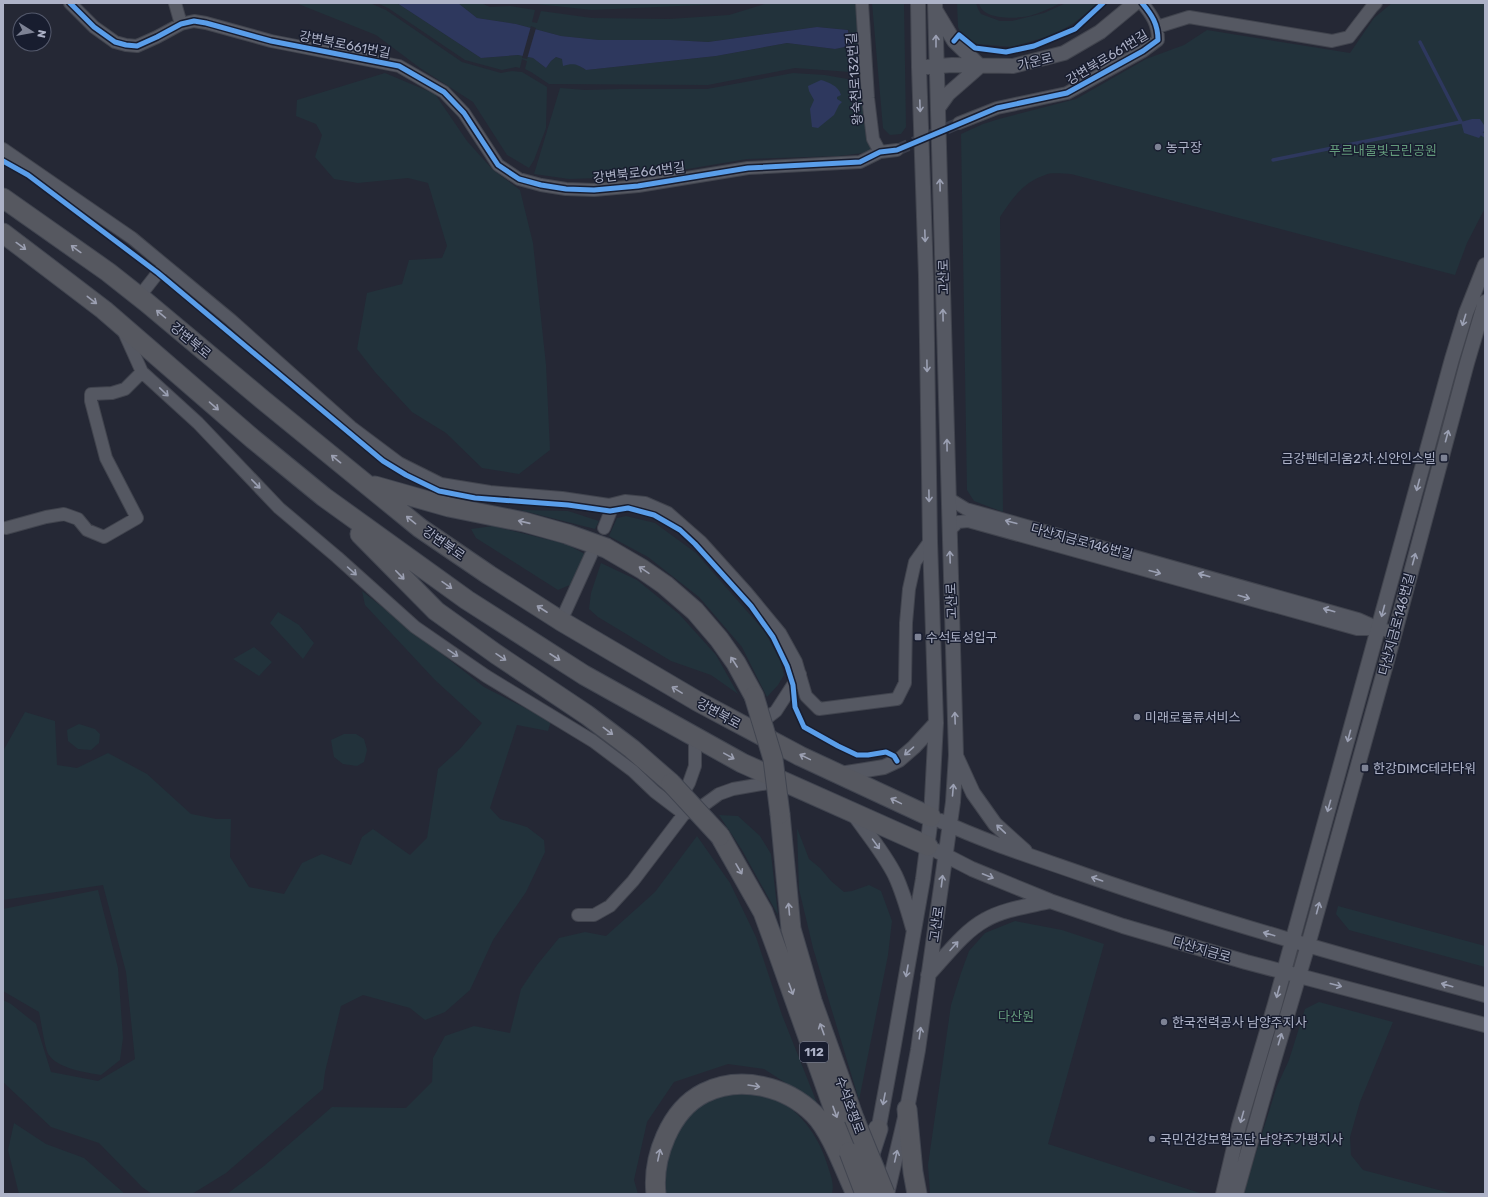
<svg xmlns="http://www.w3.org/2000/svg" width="1488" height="1197" font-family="Rubik,'Noto Sans KR',sans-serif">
  <rect width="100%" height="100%" fill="#252835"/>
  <path fill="#22323b" d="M 296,3 L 370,3 L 386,10 L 462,62 L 501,73 L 512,71 L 522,72 L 547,87 L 546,128 L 534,160 L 529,168 L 507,155 L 473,102 L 420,68 L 376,35 Z
    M 377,3 L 397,3 L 481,58 L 518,55 L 533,58 L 546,68 L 551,61 L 556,57 L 578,65 L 586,70 L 716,56 L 787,43 L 835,49 L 850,46 L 849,30 L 817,27 L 708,42 L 671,40 L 598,40 L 561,36 L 516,24 L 477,18 L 458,3 L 481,3 L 490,7 L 510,6 L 535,10 L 532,22 L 537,23 L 541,11 L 592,18 L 669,19 L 729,15 L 768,3 L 858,3 L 864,73 L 795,68 L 708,85 L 549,84 L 531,72 L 525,69 L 527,61 L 522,59 L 520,68 L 516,67 L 502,70 L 465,60 L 388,8 Z
    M 527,3 L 745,3 L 592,10 Z
    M 872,3 L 904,3 L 906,127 L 901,134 L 890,135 L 883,128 Z
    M 957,3 L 976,3 L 978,9 L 981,14 L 1000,21 L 1012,21 L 1044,13 L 1066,3 L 1099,3 L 1074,23 L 1053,35 L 1012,47 L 978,44 L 968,40 L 961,34 L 958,27 Z
    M 979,3 L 1061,3 C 1051,8 1040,13 1029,16 C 1015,19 982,20 979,3 Z
    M 1392,3 L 1485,3 L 1485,208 L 1467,243 L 1455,275 L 1071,174 C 1063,174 1052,172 1045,175 C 1024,182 1012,198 1000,217 L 1003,512 L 974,501 L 967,490 L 961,134 L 983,124 L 999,119 L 1076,99 L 1146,59 L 1184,45 L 1207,30 L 1350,53 L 1374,18 Z
    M 385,73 L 435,94 L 467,141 L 493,170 L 520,190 L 533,243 L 546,365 L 550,450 L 519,474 L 482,468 L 446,433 L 412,412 L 375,372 L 357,349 L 367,293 L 402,284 L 409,260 L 442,258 L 447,246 L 428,183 L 408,178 L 358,183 L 334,179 L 315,157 L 322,135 L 316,124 L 296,116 L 297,100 Z
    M 793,73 L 825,75 L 864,82 L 871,152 L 839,156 L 747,159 L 670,172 L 629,177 L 569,179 L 534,174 L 560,88 L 585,90 L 620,89 L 707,89 Z
    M 520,510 L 568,511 L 599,521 L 595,529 Z
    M 626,516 L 655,523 L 696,553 L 765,632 L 780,660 L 784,675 L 778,685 L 767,697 L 742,647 L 699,597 L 648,557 L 609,536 L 617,518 Z
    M 493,526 L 566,544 L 585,554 L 572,584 L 558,590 L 476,538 L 471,529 Z
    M 601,563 L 637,580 L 679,614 L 716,655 L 738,694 L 711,675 L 671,661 L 598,617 L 589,609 L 591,593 Z
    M 362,591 L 484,687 L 551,721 L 548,731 L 517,725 L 490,808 L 500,819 L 527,827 L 544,840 L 545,852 L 526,892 L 493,940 L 470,990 L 445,1012 L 425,1020 L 410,1008 L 363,995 L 341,1006 L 325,1072 L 323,1089 L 226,1173 L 192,1194 L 152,1194 L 142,1187 L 99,1143 L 51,1127 L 3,1082 L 3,1000 L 11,1004 L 36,1024 L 51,1072 L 98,1081 L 135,1059 L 126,972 L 103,885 L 3,900 L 3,751 L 25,712 L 55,721 L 57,765 L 77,768 L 108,753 L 147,774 L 191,814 L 216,819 L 231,819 L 230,857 L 249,887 L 284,894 L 302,863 L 322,854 L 351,865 L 362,837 L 373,829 L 410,855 L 427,838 L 438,769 L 460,749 L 482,723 L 435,680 L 365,605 Z
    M 278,612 L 299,625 L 314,643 L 303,659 L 270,623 Z
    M 254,647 L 272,662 L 259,676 L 233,659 Z
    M 79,724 L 95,729 L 100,734 L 99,743 L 91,750 L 78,749 L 68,741 L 67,730 Z
    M 344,734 L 356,734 L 364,739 L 367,750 L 364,762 L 357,766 L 343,764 L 334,757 L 331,740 Z
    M 719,815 L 738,816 L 760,836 L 771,854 L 778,915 L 742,850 Z
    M 797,828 L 809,859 L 820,868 L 831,881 L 844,892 L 852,891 L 869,885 L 881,891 L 892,921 L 888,955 L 859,1100 L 813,948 L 799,889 Z
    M 697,836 L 730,883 L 756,937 L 782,1015 L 817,1103 L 764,1069 L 728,1064 L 674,1082 L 647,1122 L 634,1180 L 638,1194 L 227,1194 L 264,1166 L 332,1107 L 406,1108 L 432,1082 L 433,1058 L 445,1036 L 474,1026 L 510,1033 L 521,989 L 537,965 L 559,938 L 585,932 L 606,936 L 655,892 Z
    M 98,890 L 118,968 L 123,1038 L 120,1060 L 101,1075 C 87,1073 57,1068 49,1055 C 45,1050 41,1021 39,1012 L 3,991 L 3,909 Z
    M 1338,906 L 1485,946 L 1485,967 L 1349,930 L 1336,914 Z
    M 1015,921 L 1062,930 L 1104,944 L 1048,1144 L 1203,1194 L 930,1194 L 928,1165 L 951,1005 L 961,973 L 969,951 L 985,933 Z
    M 1319,1002 L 1393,1022 L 1360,1102 L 1350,1137 L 1351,1155 L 1363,1170 L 1454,1194 L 1243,1194 L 1277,1086 L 1289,1060 L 1305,1009 Z
    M 751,1092 C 759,1094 768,1095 775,1098 C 803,1113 821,1140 829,1170 C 832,1179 834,1185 832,1194 L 665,1194 L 661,1171 L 668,1135 L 688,1109 L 717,1093 Z
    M 14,1123 L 46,1144 L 84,1158 L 125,1194 L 19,1194 L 8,1150 Z"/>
  <path fill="#2e385e" d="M 397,3 L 458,3 L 477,18 L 516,24 L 561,36 L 599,40 L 671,40 L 708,42 L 817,27 L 848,30 L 850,46 L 835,49 L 787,43 L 716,56 L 586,70 C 577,64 573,63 563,66 L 562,59 L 556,57 L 551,61 L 546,68 L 533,58 L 518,55 L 481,58 Z
    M 821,80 C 828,82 839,86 841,95 L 837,97 L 837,99 L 842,102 L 839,105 L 834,115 L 818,128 L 812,127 L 810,109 L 814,100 L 809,91 L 808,86 Z
    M 1472,119 L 1480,119 L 1484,125 L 1484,131 L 1479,138 L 1464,133 L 1461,122 Z"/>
  <path fill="#252835" d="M 531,26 L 536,28 L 527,59 L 522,58 Z"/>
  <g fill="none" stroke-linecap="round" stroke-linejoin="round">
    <path stroke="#2e385e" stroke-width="3.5" d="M 1482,134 L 1485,136
      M 1273,160 L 1461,122 L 1420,42"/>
    <path stroke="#393d4b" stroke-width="12" stroke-dasharray="12 6" stroke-linecap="butt" d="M 897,150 L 959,123"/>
    <g stroke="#41444e" stroke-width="14">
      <path id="minor" d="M 70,3 L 94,27 L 115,42 L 126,45 L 137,46 L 157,37 L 181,24 L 194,21 L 206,23 L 271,41 L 399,66 L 444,92 L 464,113 L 498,165 L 519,179 L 541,185 L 566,189 L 594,190 L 638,186 L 748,168 L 860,162 L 880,152 L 897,150
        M 175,3 L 181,24
        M 862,3 L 868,98 L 873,139 L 880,152
        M 1157,27 L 1189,17 L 1332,41 L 1349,37 L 1372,7 L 1376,3
        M 959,123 L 997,108 L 1067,93 L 1143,51 L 1158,40 C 1158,24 1152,15 1142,3
        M 3,149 L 132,238 L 231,320 L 351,427 L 399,463 L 441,484 L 490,492 L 562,498 L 609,505 L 610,513 L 604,528
        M 139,297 L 164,265
        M 124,332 L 142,372 L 198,423 L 279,508 L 337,557 L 415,627 L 486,676 L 593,741 L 633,771 L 655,792 L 684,814
        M 948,498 L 966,509 L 1358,619 L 1376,627
        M 609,505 L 625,501 L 645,503 L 668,513 L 701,542 L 747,593 L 780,633 L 796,662 L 806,696 L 819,709 L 897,699 L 905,683 L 906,623 L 909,589 L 915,562 L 930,541
        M 6,528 L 46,517 L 64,514 L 78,519 L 87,530 L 104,537 L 137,518 L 106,458 L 91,401 L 91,394 L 112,393 L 125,389 L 142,372
        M 949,531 L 958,522 L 968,521 L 1357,629 L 1378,629 L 1395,632
        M 561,621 L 591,555
        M 758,725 L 776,711 L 800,674
        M 679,800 L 689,783 L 695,766 L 695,737
        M 578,915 L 594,915 L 610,906 L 633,881 L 684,814 L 701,807 L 719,794 L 733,789 L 780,781"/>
    </g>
    <g stroke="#41444e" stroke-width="16">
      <path id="tertiary" d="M 936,11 L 954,41 L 980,66
        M 927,67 L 952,65 L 1013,66 L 1064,53 L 1100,32 L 1135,3
        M 938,108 L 948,94 L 980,66
        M 957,758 L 973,793 L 995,824 L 1025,851
        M 840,774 L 884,767 L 899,760 L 914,747 L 936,723
        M 853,813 C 867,833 884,853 895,875 C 903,892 908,910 913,928
        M 941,821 C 988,843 1037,858 1085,875 C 1217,921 1351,958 1485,995
        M 937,851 L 972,869 L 1050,901 L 1123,926 L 1246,962 L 1485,1025
        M 928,975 C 945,957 963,932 985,920 C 1004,909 1029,906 1050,901
        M 877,1137 L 893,1050 L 923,879 L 931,817 L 936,723 L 930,541 L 926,276 L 919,67 L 918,3
        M 887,1194 L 907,1109 L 918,1050 L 953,802 L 956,755 L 935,3
        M 1223,1194 L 1239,1126 L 1275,1004 L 1452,359 L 1466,313 L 1485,265
        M 1236,1194 L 1269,1077 L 1308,945 L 1395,632 L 1467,363 L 1485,302"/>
    </g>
    <g stroke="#414550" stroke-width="21">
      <path id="trunk" d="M 3,198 L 108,272 L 146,302 L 263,400 L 420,528 L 489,575 L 561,621 L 697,701 L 800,756 L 931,817
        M 3,233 L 104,310 L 253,439 L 324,497 L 467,600 L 584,675 L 742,763 L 928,846
        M 375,486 L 449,507 L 524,522 L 567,534 L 606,548 L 642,569 L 665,585 L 695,611 L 719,639 L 736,663 L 754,696
        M 360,534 L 436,611 L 496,654 L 587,715 L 632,749 L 671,783
        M 780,814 L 791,929 L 812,1001 L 854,1118
        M 720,836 L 763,912 L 778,953 L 849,1152
        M 907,1109 L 913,1172 L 917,1194
        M 866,1166 L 878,1129
        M 656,1194 C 652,1158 670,1110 704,1093 C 740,1075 786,1086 814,1114 C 831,1131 845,1171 856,1194"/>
    </g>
    <use href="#minor" stroke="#555862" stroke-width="12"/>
    <use href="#tertiary" stroke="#555862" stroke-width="14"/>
    <use href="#trunk" stroke="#565860" stroke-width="19"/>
    <g stroke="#414550" stroke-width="21" stroke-linecap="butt">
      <path id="trunk-bridge" d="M 754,696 L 773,759 L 780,814
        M 671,783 L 720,836
        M 854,1118 L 885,1194
        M 849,1152 L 865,1194"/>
    </g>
    <use href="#trunk-bridge" stroke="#565860" stroke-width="19"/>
    <g stroke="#181d2f" stroke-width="8">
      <path id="cycleway" d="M 70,3 L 94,27 L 115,42 L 126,45 L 137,46 L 157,37 L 181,24 L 194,21 L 206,23 L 271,41 L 399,66 L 444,92 L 464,113 L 498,165 L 519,179 L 541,185 L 566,189 L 594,190 L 638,186 L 748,168 L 860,162 L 880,152 L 897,150 L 997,108 L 1067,93 L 1143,51 L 1158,40 C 1158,24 1152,15 1142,3
        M 954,41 L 959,35 L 975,48 L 1006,52 L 1034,46 L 1075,29 L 1103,3
        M 3,161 L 28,175 L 158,273 L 383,461 L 406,475 L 439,491 L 475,498 L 568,505 L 610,511 L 628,508 L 654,515 L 680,530 L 695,544 L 751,606 L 773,637 L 787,666 L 793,685 L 795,707 L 804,727 L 838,746 L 857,755 L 868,755 L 886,752 L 894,756 L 897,761"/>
    </g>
    <use href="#cycleway" stroke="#5a9eea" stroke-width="5"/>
  </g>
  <defs><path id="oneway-shaft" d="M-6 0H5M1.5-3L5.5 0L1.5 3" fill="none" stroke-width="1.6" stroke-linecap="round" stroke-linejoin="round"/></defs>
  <g stroke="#9ba0b3">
    <use href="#oneway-shaft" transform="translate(936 41) rotate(-90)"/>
    <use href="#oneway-shaft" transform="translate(920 106) rotate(88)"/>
    <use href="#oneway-shaft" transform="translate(940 185) rotate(-91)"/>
    <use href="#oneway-shaft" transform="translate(925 236) rotate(88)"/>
    <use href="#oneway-shaft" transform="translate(943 315) rotate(-91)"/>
    <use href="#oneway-shaft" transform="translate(1464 320) rotate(107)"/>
    <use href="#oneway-shaft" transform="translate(927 366) rotate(89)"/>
    <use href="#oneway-shaft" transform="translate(164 392) rotate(44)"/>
    <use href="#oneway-shaft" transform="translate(1447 436) rotate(-75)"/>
    <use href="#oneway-shaft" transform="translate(947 445) rotate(-91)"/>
    <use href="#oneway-shaft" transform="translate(256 484) rotate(46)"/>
    <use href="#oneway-shaft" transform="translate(1418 485) rotate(105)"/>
    <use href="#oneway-shaft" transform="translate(929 496) rotate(89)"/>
    <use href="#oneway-shaft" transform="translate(1011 522) rotate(-165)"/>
    <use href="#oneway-shaft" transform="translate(950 557) rotate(-92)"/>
    <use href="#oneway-shaft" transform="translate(1414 559) rotate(-75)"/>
    <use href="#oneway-shaft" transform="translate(352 571) rotate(42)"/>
    <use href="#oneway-shaft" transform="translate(1155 572) rotate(15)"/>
    <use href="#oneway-shaft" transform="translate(1204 575) rotate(-164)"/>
    <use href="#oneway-shaft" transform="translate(1244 597) rotate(16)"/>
    <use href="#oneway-shaft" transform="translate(1329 610) rotate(-164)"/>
    <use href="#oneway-shaft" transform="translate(1383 611) rotate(105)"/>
    <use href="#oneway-shaft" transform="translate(453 653) rotate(34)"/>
    <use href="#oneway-shaft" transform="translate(955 718) rotate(-92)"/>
    <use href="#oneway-shaft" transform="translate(1349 736) rotate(105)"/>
    <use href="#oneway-shaft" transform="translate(909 751) rotate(139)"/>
    <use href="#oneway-shaft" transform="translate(953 790) rotate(-85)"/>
    <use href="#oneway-shaft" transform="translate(1329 806) rotate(106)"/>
    <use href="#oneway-shaft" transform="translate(1001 829) rotate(-137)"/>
    <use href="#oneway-shaft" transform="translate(876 844) rotate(54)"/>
    <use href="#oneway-shaft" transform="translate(988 876) rotate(22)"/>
    <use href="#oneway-shaft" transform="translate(1097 879) rotate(-161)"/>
    <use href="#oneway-shaft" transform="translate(942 881) rotate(-83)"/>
    <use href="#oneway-shaft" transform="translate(1318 908) rotate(-75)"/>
    <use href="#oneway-shaft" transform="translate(1269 934) rotate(-164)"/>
    <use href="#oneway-shaft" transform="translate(954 946) rotate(-48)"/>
    <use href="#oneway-shaft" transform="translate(907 971) rotate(100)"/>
    <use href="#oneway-shaft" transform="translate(1336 985) rotate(15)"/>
    <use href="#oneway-shaft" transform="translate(1447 985) rotate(-164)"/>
    <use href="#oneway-shaft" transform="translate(1278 992) rotate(105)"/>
    <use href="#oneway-shaft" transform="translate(920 1033) rotate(-82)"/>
    <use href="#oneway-shaft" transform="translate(1280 1039) rotate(-73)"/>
    <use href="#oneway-shaft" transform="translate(884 1099) rotate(101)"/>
    <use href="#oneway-shaft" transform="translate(1242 1117) rotate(106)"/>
    <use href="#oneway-shaft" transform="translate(896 1156) rotate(-77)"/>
  </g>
  <g stroke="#9ca0b2">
    <use href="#oneway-shaft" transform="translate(21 246) rotate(36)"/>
    <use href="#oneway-shaft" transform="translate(76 249) rotate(-144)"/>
    <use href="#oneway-shaft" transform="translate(92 300) rotate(38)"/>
    <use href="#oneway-shaft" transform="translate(161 314) rotate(-140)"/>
    <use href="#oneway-shaft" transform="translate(214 406) rotate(41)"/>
    <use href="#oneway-shaft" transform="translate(336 459) rotate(-141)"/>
    <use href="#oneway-shaft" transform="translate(411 520) rotate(-141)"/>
    <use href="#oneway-shaft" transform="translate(524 522) rotate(-167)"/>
    <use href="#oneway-shaft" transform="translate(644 570) rotate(-146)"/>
    <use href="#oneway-shaft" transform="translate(400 575) rotate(46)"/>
    <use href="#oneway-shaft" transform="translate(447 585) rotate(35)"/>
    <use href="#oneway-shaft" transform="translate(542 609) rotate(-147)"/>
    <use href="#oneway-shaft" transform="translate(501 657) rotate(34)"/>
    <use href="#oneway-shaft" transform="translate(555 657) rotate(33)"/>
    <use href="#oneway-shaft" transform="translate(734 662) rotate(-123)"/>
    <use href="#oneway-shaft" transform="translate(677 690) rotate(-149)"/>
    <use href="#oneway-shaft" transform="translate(608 731) rotate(37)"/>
    <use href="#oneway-shaft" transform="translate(729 756) rotate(29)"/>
    <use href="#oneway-shaft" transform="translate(805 757) rotate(-154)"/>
    <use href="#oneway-shaft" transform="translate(896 801) rotate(-154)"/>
    <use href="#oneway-shaft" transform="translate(739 869) rotate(60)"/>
    <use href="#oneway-shaft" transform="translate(789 909) rotate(-95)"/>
    <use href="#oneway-shaft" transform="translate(791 989) rotate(70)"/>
    <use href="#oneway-shaft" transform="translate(822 1029) rotate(-110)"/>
    <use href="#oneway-shaft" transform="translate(754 1086) rotate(9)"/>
    <use href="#oneway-shaft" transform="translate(835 1112) rotate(70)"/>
    <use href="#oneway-shaft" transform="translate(659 1155) rotate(-78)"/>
  </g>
  <g fill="#7d8294" stroke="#181d2f" stroke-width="1.5">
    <circle cx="1158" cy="147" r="4"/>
    <rect x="1440" y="454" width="8" height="8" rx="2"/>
    <rect x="914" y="633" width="8" height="8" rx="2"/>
    <circle cx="1137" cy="717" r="4"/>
    <rect x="1361" y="764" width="8" height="8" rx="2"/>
    <circle cx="1164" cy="1022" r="4"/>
    <circle cx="1152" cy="1139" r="4"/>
  </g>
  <g text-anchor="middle" stroke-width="3" stroke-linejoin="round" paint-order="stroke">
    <rect fill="#181d2f" stroke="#808599" stroke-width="1" x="800" y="1042" width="28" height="20" rx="3"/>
    <g font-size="12" font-weight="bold" fill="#adb2c7">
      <text x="814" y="1056">112</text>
    </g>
    <g font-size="13" fill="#adb2c7" stroke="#181d2f">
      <text transform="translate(345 44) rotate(11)" y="5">강변북로661번길</text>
      <text transform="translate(1107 57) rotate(-31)" y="5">강변북로661번길</text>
      <text transform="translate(1035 61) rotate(-14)" y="5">가운로</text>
      <text transform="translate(854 79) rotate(-94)" y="5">왕숙천로132번길</text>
      <text transform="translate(639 172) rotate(-7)" y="5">강변북로661번길</text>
      <text transform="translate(943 277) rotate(-91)" y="5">고산로</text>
      <text transform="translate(191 340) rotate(40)" y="5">강변북로</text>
      <text transform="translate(1082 541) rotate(15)" y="5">다산지금로146번길</text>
      <text transform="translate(444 543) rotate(35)" y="5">강변북로</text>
      <text transform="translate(951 601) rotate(-92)" y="5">고산로</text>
      <text transform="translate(1396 624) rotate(-75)" y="5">다산지금로146번길</text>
      <text transform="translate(719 713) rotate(29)" y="5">강변북로</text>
      <text transform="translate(936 924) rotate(-82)" y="5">고산로</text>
      <text transform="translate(1202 949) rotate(16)" y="5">다산지금로</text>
      <text transform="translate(850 1105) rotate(70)" y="5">수석호평로</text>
    </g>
    <g font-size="13" fill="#adb2c7" stroke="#181d2f" text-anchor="start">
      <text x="1166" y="152">농구장</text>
      <text x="1436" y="463" text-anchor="end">금강펜테리움2차.신안인스빌</text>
      <text x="926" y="642">수석토성입구</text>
      <text x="1145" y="722">미래로물류서비스</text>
      <text x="1373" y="773">한강DIMC테라타워</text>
      <text x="1172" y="1027">한국전력공사 남양주지사</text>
      <text x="1160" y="1144">국민건강보험공단 남양주가평지사</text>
    </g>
    <g font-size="13" fill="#639a7b" stroke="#181d2f">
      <text x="1383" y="155">푸르내물빛근린공원</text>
      <text x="1016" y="1021">다산원</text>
    </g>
  </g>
  <rect width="1488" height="1197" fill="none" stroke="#adb2c7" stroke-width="8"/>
  <g transform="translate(32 32) rotate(101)"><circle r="19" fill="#181d2f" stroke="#54596c"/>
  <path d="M0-3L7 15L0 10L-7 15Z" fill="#7d8294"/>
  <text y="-6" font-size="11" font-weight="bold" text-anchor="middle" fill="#adb2c7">N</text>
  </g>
</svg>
